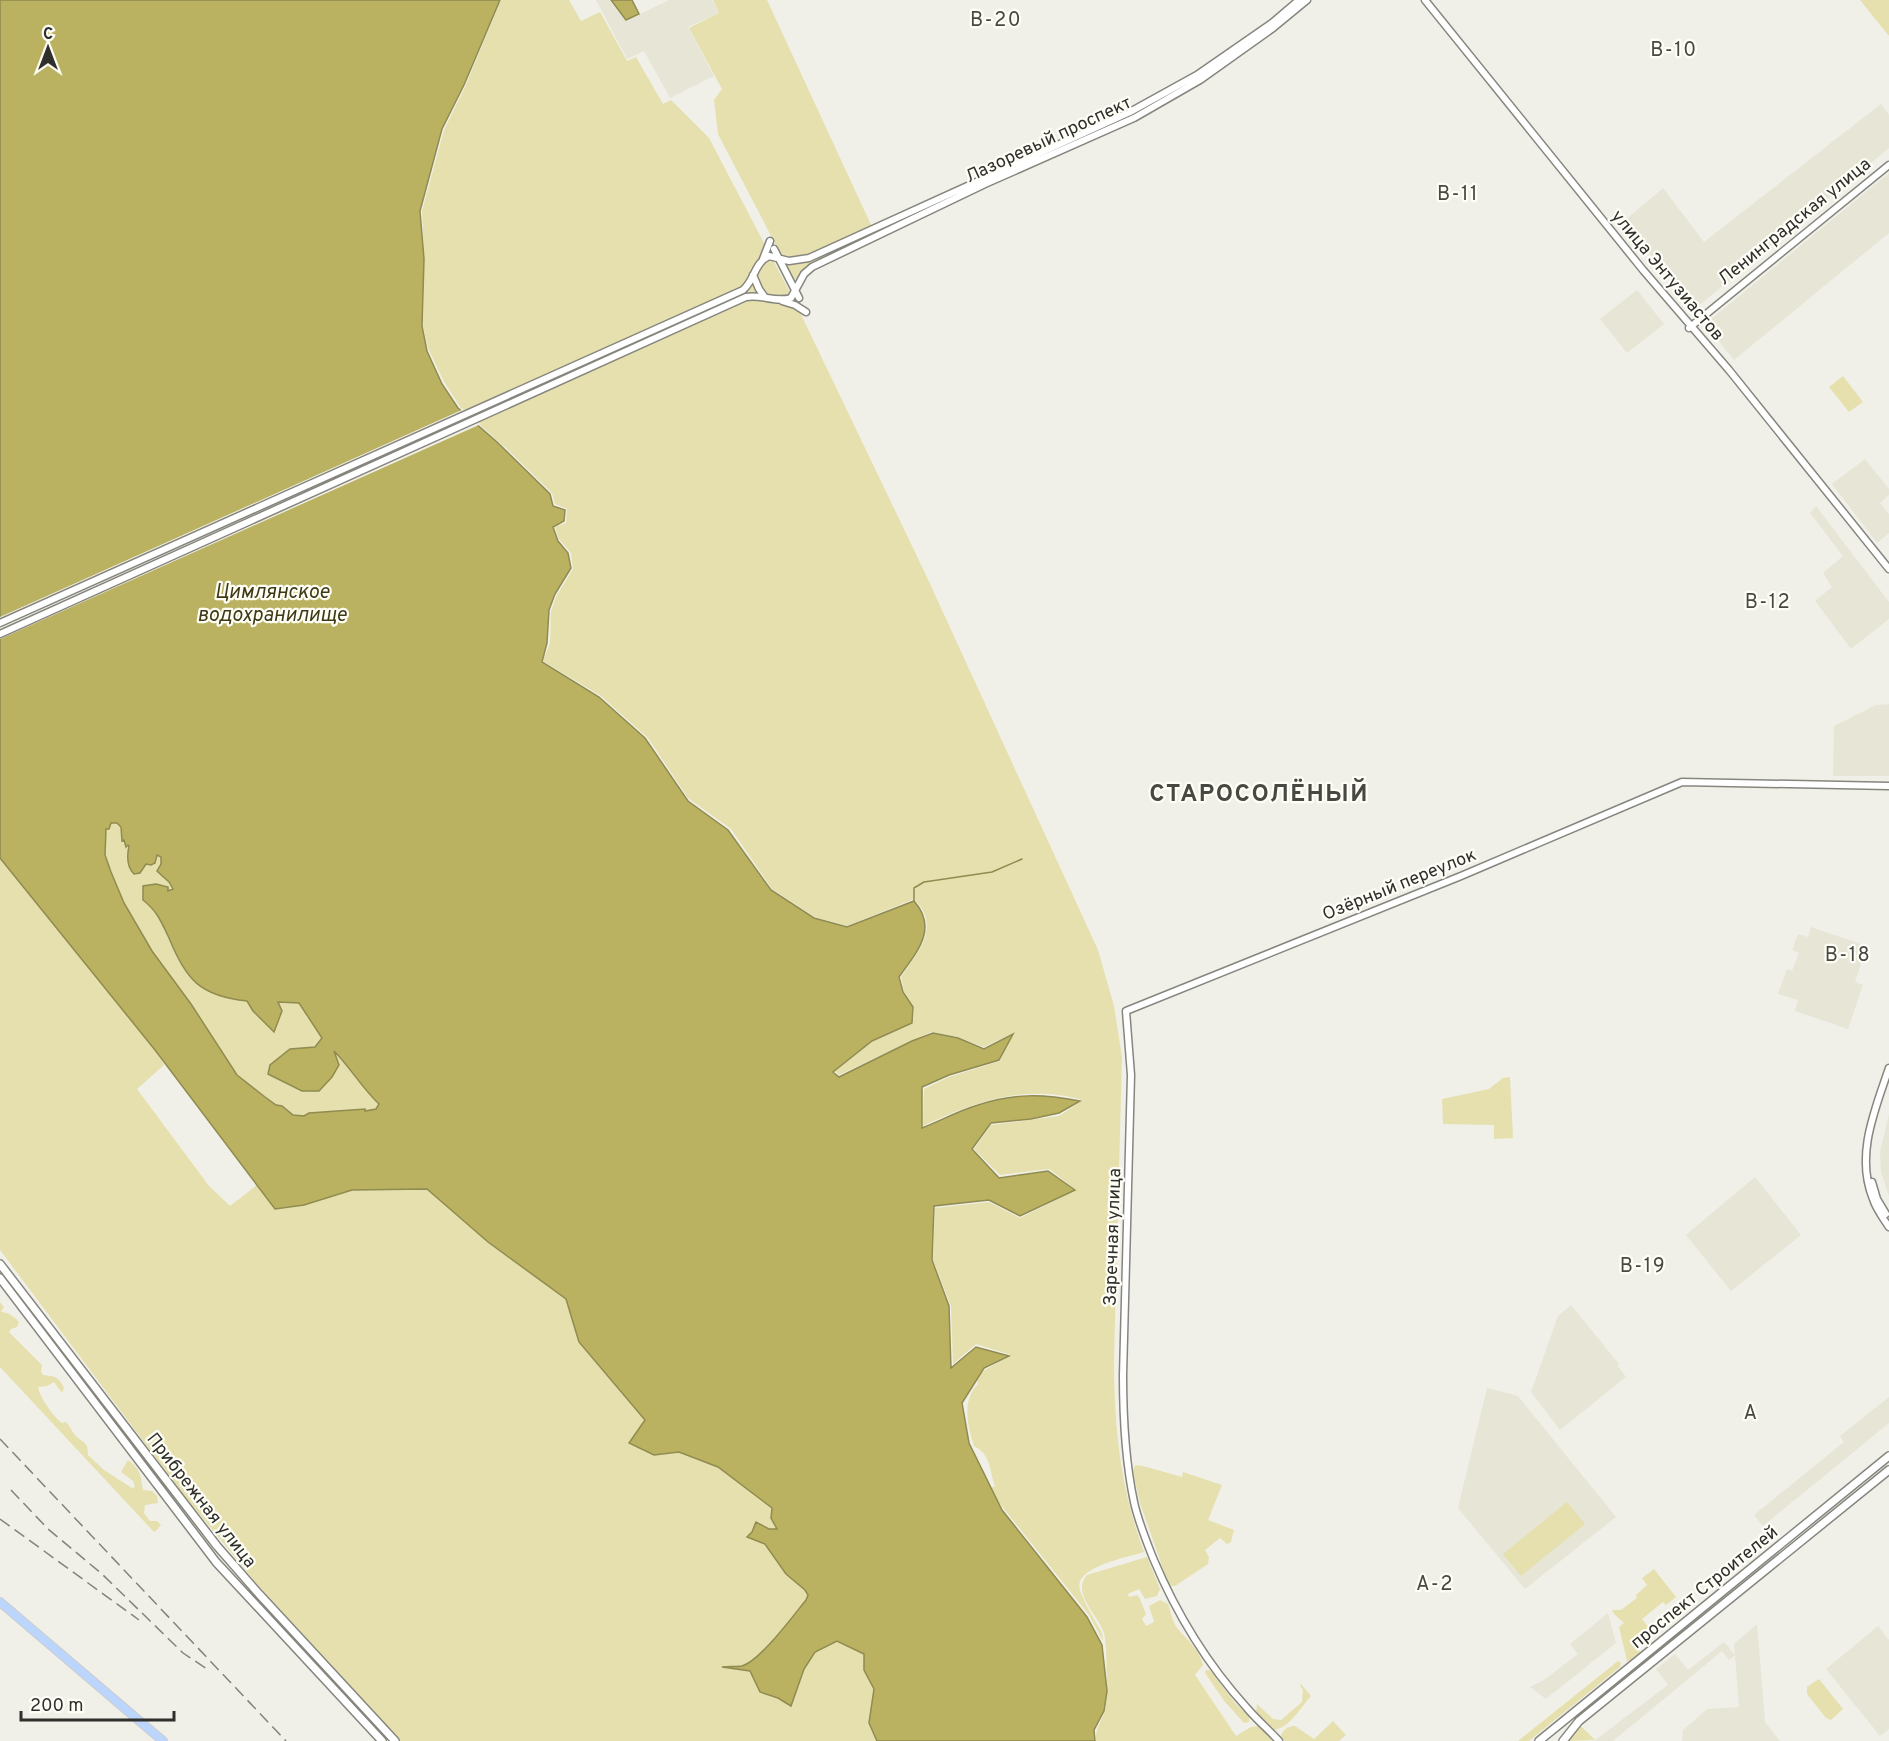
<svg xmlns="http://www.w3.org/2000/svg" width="1889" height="1741" font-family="Overpass,sans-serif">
  <rect width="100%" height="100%" fill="#f0f0e9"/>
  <path fill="#e6e5d6" d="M 596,0 L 609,0 L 626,21 L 669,0 L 712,0 L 719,13 L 688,27 L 714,76 L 670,98 L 644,51 L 627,59 Z
    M 1881,104 L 1889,115 L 1889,148 L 1696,308 L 1623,222 L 1663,188 L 1704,242 Z
    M 1889,173 L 1889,233 L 1734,360 L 1705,324 Z
    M 1637,290 L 1664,324 L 1627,353 L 1600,319 Z
    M 1865,459 L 1889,489 L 1889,495 L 1880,503 L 1889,514 L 1889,533 L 1877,543 L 1832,484 Z
    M 1816,506 L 1889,602 L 1889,619 L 1851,649 L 1815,601 L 1832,587 L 1823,573 L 1843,556 L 1810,513 Z
    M 1889,704 L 1889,776 L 1833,776 L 1834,726 L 1876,705 Z
    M 1811,927 L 1867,946 L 1855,982 L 1863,985 L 1848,1029 L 1795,1011 L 1798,1000 L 1778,994 L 1787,969 L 1792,971 L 1799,953 L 1792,950 L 1798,934 L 1808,937 Z
    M 1889,1114 L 1889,1196 L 1881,1172 L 1880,1152 Z
    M 1755,1177 L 1801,1235 L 1731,1291 L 1686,1235 Z
    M 1571,1305 L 1619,1364 L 1618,1366 L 1626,1377 L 1560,1430 L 1531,1392 L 1558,1316 Z
    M 1487,1388 L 1518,1396 L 1616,1517 L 1525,1589 L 1458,1508 Z
    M 1889,1397 L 1889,1423 L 1763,1526 L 1754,1515 L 1844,1442 L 1840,1436 Z
    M 1608,1613 L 1616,1643 L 1546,1699 L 1530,1687 L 1544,1680 L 1578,1654 L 1570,1644 Z
    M 1757,1624 L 1765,1722 L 1780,1741 L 1682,1741 L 1683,1730 L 1707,1709 L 1739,1707 L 1735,1655 L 1729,1660 L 1722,1651 L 1613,1741 L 1594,1741 L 1668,1685 L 1656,1669 L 1675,1654 L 1688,1670 L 1724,1642 L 1735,1655 L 1734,1644 Z
    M 1878,1626 L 1889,1640 L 1889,1729 L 1880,1736 L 1826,1669 Z"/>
  <path fill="#e5e0ad" d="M 501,0 L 569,0 L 581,21 L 600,12 L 627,61 L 636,57 L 663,104 L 671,100 L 709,138 L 795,302 L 925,573 L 1098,950 L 1114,1006 L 1122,1057 L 1114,1358 C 1114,1427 1120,1487 1144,1552 C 1129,1557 1072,1567 1080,1590 C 1085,1605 1095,1620 1102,1633 L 1103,1641 L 1089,1615 L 988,1489 L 995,1486 C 989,1469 991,1455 974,1446 C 968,1426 961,1401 978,1384 L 976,1377 L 985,1370 L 1011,1355 L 976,1344 L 953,1364 L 951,1306 L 933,1260 L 935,1208 L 989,1202 L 1020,1218 L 1076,1190 L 1049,1169 L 1000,1175 L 974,1149 L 991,1125 L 1059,1116 L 1083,1100 C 1023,1084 977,1101 923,1126 L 924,1089 L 949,1077 L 1000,1061 L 1013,1033 L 984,1047 L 957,1037 L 931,1032 L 839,1075 L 835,1071 L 872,1042 L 913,1023 L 914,1008 L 904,991 L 901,977 C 918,952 942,927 914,899 L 847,926 L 815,917 L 772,889 L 731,829 L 688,798 L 648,738 L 601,696 L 543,661 L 550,643 L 551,611 L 557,595 L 573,569 L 571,553 L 559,539 L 555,527 L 566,523 L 567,509 L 555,504 L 552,493 L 508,450 L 461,408 L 444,382 L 428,348 L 423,326 L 424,256 L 422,211 L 444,130 L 465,87 Z
    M 713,0 L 767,0 L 878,240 L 794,280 L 718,134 L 714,100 L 722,89 L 689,28 L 719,13 Z
    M 1860,0 L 1889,0 L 1889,36 Z
    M 1843,376 L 1863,402 L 1849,412 L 1829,387 Z
    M 111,823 L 117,823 L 121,827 L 122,841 L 124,839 L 143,868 L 146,864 L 152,864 L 156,860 L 157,855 L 161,857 L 162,873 L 173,889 L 168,891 L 168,887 L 155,884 L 143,890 L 143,899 C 157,911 161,921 169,938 C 186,980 200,996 247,1001 L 253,1011 L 274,1031 L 282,1011 L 277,1001 L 299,1002 L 322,1038 L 315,1047 L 290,1049 L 333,1049 C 350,1067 362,1088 379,1104 C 376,1109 371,1113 365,1111 L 365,1109 L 309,1113 L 304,1116 L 293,1115 L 282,1106 L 276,1105 L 250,1085 L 243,1082 L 224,1057 L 191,1004 L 152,951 L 124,904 L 105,855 L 105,834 L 106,829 Z
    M 0,858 L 155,1050 L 164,1065 L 137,1089 L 209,1186 L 230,1206 L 257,1185 L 275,1209 L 304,1205 L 352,1190 L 427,1189 L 488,1242 L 566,1299 L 579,1342 L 645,1420 L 629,1442 L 654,1455 L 679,1452 L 718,1467 L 772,1508 L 771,1518 L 777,1529 L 769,1529 L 765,1544 L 786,1574 L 806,1590 L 808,1595 L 806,1600 C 792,1617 764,1657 744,1665 C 739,1667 732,1666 726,1667 L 750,1671 L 760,1692 L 778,1698 L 791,1706 L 804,1669 L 815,1651 L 836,1641 L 864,1654 L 864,1670 L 874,1689 L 869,1723 L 877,1741 L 400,1741 L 257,1584 L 186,1498 L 0,1250 Z
    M 1510,1077 L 1513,1138 L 1494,1139 L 1494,1125 L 1443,1124 L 1442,1099 L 1489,1089 L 1503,1078 Z
    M 0,1302 L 4,1307 L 1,1312 C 8,1312 15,1317 19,1322 L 17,1327 L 11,1329 L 9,1332 L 42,1365 L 41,1372 L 43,1375 C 55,1376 59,1377 64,1388 L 62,1393 L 54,1382 L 47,1386 L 38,1387 C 40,1398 53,1416 62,1423 L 66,1422 C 70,1426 71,1430 75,1435 C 82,1443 88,1440 88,1455 L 104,1470 L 132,1488 L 135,1487 L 133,1481 L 121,1472 L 128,1460 C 140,1468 141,1476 143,1490 L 152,1491 L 157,1496 L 158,1503 L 145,1505 L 144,1513 L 150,1521 L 157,1521 L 161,1525 L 157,1530 L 154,1532 L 0,1367 Z
    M 1135,1465 L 1143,1466 L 1182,1477 L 1183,1472 L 1222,1485 L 1208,1520 L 1234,1530 L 1231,1542 L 1227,1544 L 1220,1538 L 1205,1550 L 1209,1557 L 1208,1564 L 1175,1586 L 1170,1586 L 1168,1583 L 1140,1503 L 1133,1472 Z
    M 1567,1502 L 1585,1524 L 1521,1576 L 1503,1554 Z
    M 1147,1557 L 1160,1589 L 1157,1596 L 1145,1599 L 1139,1589 L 1128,1594 L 1129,1597 L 1137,1595 L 1140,1599 L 1146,1614 L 1142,1619 L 1146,1626 L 1154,1622 L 1149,1606 L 1160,1600 L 1168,1604 C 1171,1612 1172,1621 1177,1628 C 1186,1639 1200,1650 1203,1665 L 1195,1675 L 1236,1736 L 1251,1727 L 1258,1726 L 1273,1741 L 1096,1741 C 1095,1728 1101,1723 1105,1711 C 1108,1700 1107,1644 1104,1633 C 1098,1615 1071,1593 1087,1575 Z
    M 1654,1569 L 1676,1597 L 1666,1605 L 1663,1602 L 1642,1619 L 1653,1633 L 1650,1635 L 1649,1634 L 1643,1638 L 1645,1641 L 1637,1648 L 1640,1652 L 1630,1661 L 1627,1661 L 1619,1627 L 1624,1623 L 1614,1614 L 1612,1610 L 1621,1610 L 1637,1598 L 1636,1595 L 1647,1585 L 1642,1578 Z
    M 1618,1661 L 1621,1663 L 1620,1667 L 1529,1741 L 1518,1741 Z
    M 1206,1670 L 1210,1670 L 1236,1704 L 1249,1716 L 1249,1722 L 1244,1723 L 1225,1702 L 1205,1673 Z
    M 1819,1679 L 1843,1709 L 1831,1720 L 1826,1718 L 1807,1694 L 1807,1687 Z
    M 1301,1684 L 1311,1696 C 1300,1708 1290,1728 1273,1730 L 1256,1713 L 1257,1704 L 1273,1719 L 1281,1720 L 1302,1702 L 1303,1690 L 1300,1686 Z
    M 1333,1721 L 1346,1735 L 1339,1741 L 1285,1741 L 1281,1737 C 1281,1731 1289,1725 1295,1726 L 1314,1739 Z
    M 1580,1725 L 1595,1740 L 1566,1741 Z"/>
  <path fill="#bab260" stroke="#908b50" stroke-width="1.5" fill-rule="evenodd" d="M 0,0 L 500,0 L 464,85 L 442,129 L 420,211 L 424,259 L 422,326 L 427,351 L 442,384 L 458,408 L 497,442 L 550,494 L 553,506 L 565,510 L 564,521 L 553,527 L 558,541 L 568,553 L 571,568 L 555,594 L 549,610 L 547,643 L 542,662 L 599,697 L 645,738 L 688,801 L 728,830 L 771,890 L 814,918 L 847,927 L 914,901 C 939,929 916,953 899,977 L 903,992 L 913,1007 L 912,1023 L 872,1041 L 833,1072 L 839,1077 L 912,1041 L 933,1033 L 958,1038 L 984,1049 L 1013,1034 L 999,1060 L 949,1075 L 922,1087 L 922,1128 C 940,1121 958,1111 978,1105 C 1014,1093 1043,1094 1080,1101 L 1059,1113 L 1031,1119 L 991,1123 L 972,1149 L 999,1178 L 1048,1171 L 1075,1190 L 1020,1216 L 989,1200 L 934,1206 L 932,1260 L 949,1306 L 951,1368 L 976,1347 L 1009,1356 L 984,1368 L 962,1403 L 969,1443 L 1002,1510 L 1087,1617 L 1102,1645 L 1107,1691 L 1104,1711 L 1094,1730 L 1095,1741 L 877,1741 L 869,1723 L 874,1689 L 864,1670 L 864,1654 L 837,1641 L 815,1652 L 804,1669 L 791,1706 L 778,1698 L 760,1692 L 750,1671 L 722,1667 C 728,1666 736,1667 742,1666 C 760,1661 793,1616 806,1600 L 808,1595 L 805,1590 L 786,1574 L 765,1544 L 747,1537 L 752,1532 L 756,1522 L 769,1529 L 777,1529 L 771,1518 L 772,1508 L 718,1467 L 679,1452 L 654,1455 L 629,1443 L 645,1420 L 579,1342 L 566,1299 L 488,1242 L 427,1189 L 352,1190 L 304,1205 L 275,1209 L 155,1050 L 0,858 ZM 111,823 L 117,823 L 121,827 L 122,841 L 124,840 L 126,847 L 128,845 L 129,846 C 127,855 127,867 134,874 L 140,873 L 146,864 L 151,865 L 155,863 L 157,855 L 161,857 L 161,864 L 157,871 L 169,882 L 173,889 L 168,891 L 168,887 L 156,884 L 143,886 L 143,900 C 157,911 161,921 169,938 C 186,980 200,996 247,1001 L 253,1011 L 274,1032 L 282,1011 L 278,1002 L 299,1003 L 322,1038 L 315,1047 L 290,1049 L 270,1065 L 268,1074 L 302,1091 L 319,1091 L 332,1077 L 339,1065 L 334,1051 C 350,1067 362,1088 379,1104 L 376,1109 L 365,1111 L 365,1109 L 309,1113 L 304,1116 L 293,1115 L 282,1106 L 276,1105 L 265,1097 L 237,1075 L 191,1004 L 152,951 L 124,903 L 111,872 L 105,855 L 106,829 L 109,829 Z
    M 611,0 L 632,0 L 639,14 L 626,20 Z"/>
  <path fill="#f0f0e9" d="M 464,409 L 481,424 L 0,639 L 0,617 Z"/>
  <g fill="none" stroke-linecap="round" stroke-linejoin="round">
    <path stroke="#908b50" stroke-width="1.5" d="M 914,901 L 914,888 L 924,882 L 992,872 L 1022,859"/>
    <g stroke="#86867f" stroke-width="9">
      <path id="tertiary" d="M 1425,0 L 1643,270 L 1729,370 L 1889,569
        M 774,249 L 799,298
        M 763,259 L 770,241
        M 753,275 L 759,289 L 764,296
        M 782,301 L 795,305 L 806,312
        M 1689,328 L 1889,165
        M 0,623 L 743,290 C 755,280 754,263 769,256 L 789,261 L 809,258 L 1130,112 L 1197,75 L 1272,23 L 1299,0
        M 0,634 L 746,297 C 762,294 775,303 791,298 L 804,274 L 812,267 L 985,184 L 1134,118 L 1200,80 L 1273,28 L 1307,0
        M 1889,1068 C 1875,1110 1855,1155 1873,1199 C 1876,1209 1883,1218 1889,1227
        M 1872,1182 L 1877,1199 L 1886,1214
        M 1279,1741 C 1269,1730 1257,1720 1247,1708 C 1207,1664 1176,1613 1153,1558 C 1146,1540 1138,1521 1134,1502 C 1125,1460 1123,1418 1123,1375 L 1131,1075 L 1126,1011 L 1461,876 L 1682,782 L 1889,786"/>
    </g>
    <g stroke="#86867f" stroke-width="10">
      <path id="secondary" d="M 0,1264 L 217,1546 L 259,1594 L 395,1741
        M 0,1278 L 216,1562 L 382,1741
        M 1539,1741 L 1889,1456
        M 1563,1741 L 1579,1721 L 1889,1470"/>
    </g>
    <g stroke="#cdcdcc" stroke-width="10">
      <path id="primary" d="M 0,1602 L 163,1741"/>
    </g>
    <use href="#tertiary" stroke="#fff" stroke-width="6"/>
    <use href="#secondary" stroke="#fff" stroke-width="7"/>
    <use href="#primary" stroke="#bbd5fd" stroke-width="8"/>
    <path stroke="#82827e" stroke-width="1.5" stroke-dasharray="12 6" stroke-linecap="butt" d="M 0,1439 L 286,1741
      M 11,1490 L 48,1529 L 102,1574 L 183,1653 L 207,1669
      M 0,1519 L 139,1620"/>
  </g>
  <g text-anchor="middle" stroke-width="4.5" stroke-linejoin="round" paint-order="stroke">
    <g font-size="18" fill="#2f2f2c" stroke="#fefdf6">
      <text transform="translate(1048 139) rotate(-25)" y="6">Лазоревый проспект</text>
      <text transform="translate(1794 221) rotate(-39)" y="6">Ленинградская улица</text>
      <text transform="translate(1668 275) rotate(50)" y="6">улица Энтузиастов</text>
      <text transform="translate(1399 884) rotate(-22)" y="6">Озёрный переулок</text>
      <text transform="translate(1112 1237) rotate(-88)" y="6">Заречная улица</text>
      <text transform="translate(202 1500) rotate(52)" y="6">Прибрежная улица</text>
      <text transform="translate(1704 1587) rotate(-39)" y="6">проспект Строителей</text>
    </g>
    <g font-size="20" letter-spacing="1.5" fill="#484842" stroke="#fefdf6">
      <text x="996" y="26">В-20</text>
      <text x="1674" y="56">В-10</text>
      <text x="1458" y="200">В-11</text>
      <text x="1768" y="608">В-12</text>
      <text x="1848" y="961">В-18</text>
      <text x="1643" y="1272">В-19</text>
      <text x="1751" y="1419">А</text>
      <text x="1435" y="1590">А-2</text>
    </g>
    <g font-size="20" font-style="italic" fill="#3e3a16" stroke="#fefdf6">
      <text x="272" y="598">Цимлянское<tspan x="272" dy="23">водохранилище</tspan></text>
    </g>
    <g font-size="24" font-weight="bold" letter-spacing="1.5" fill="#484842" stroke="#fefdf6">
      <text x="1259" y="801">СТАРОCОЛЁНЫЙ</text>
    </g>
  </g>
  <g transform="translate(48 48)" stroke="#fefdf6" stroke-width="4.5" paint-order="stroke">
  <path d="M0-4.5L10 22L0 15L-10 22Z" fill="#2f2f2c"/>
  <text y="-9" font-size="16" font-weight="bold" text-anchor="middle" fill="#2f2f2c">С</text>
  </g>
  <path d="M21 1711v9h153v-9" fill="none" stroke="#2f2f2c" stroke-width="3"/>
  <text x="30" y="1711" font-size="18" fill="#2f2f2c" stroke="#fefdf6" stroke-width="4.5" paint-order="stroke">200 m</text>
</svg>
